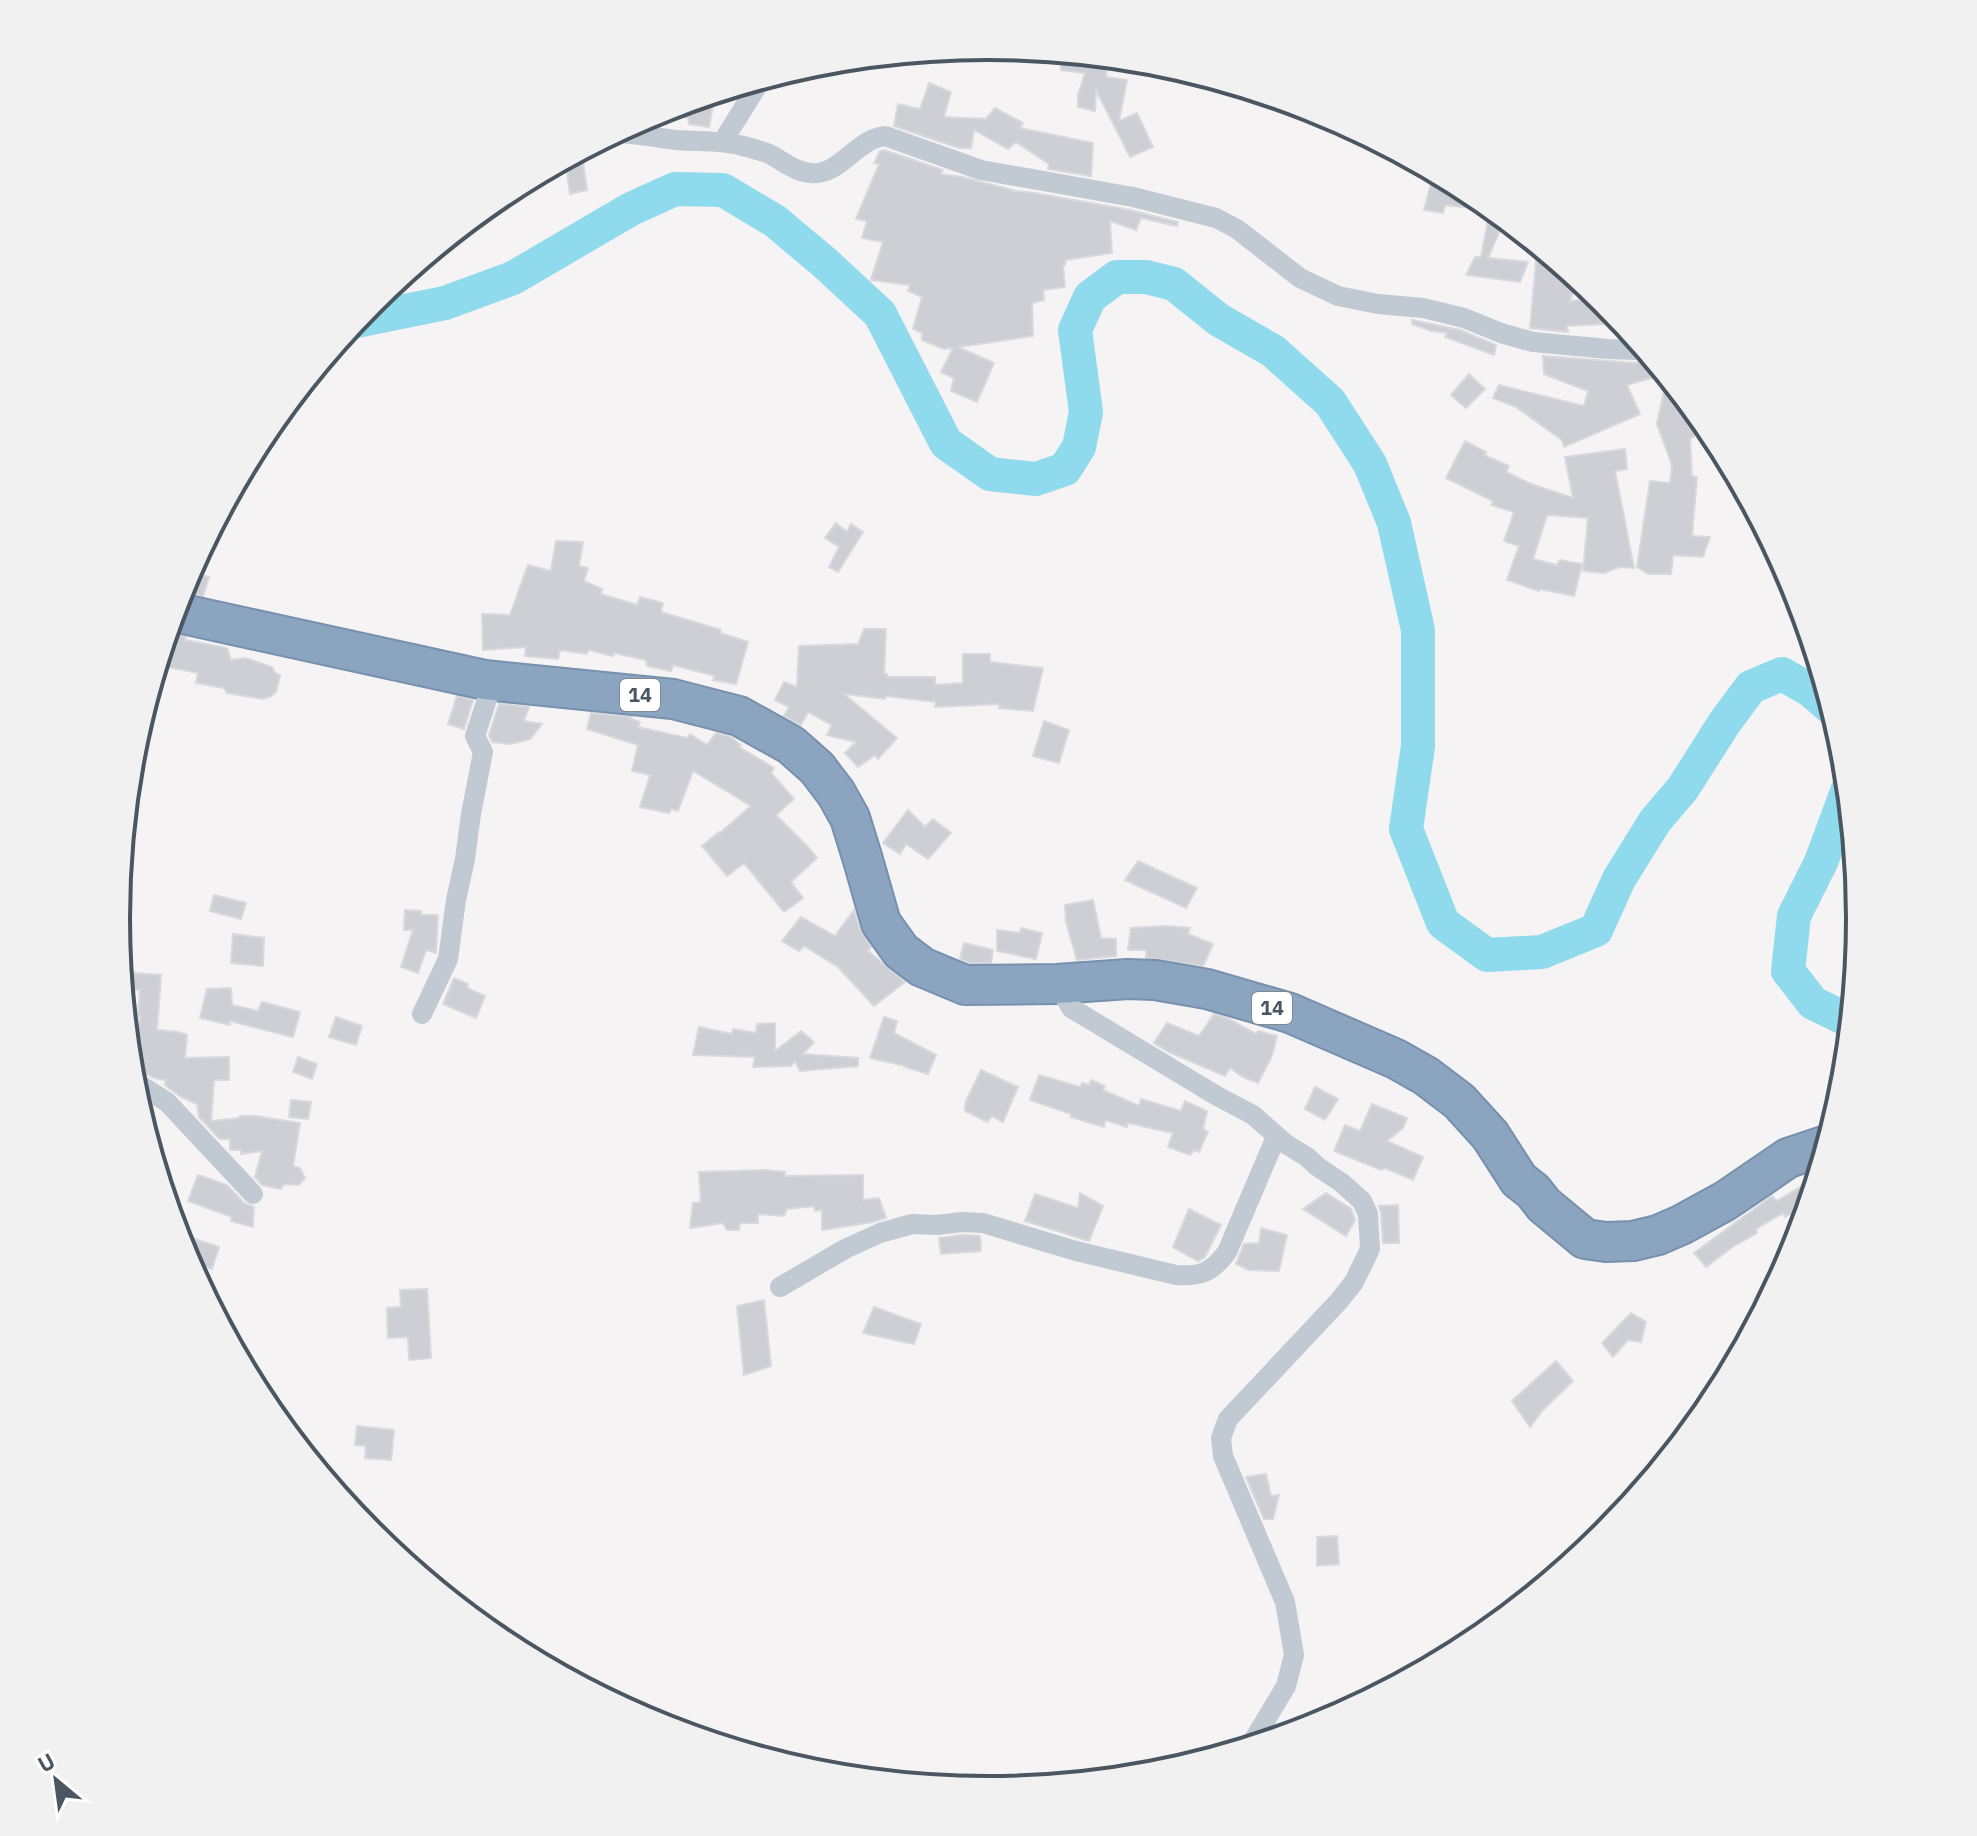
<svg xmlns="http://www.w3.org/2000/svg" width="1977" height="1836" font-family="'IBM Plex Sans',sans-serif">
  <rect width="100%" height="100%" fill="#f5f3f3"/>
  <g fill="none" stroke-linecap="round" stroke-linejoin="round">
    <path stroke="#90daee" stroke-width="34" d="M 356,321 L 445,303 L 513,278 L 631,209 L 675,189 L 723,190 L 775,221 L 825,263 L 880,314 L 946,443 L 990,474 L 1036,479 L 1065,469 L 1079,447 L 1086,412 L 1075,330 L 1090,297 L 1117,277 L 1146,277 L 1174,284 L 1219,320 L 1273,351 L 1330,402 L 1370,464 L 1394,523 L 1418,630 L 1418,746 L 1406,829 L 1443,923 L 1487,955 L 1542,952 L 1596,930 L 1619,879 L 1655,821 L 1683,788 L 1725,722 L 1751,687 L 1782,674 L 1810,690 L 1832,709
      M 1848,789 L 1821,862 L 1794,916 L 1788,971 L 1813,1003 L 1850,1021"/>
  </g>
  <path fill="#cdcfd5" stroke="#d7d9de" stroke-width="2" d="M 1061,53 L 1107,58 L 1106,77 L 1127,80 L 1119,121 L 1137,113 L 1153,147 L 1130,157 L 1096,90 L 1095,111 L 1078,107 L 1078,95 L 1085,73 L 1061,70 Z
    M 929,83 L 951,92 L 944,117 L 986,119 L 995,108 L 1023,123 L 1020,128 L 1093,143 L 1091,176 L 1048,169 L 1049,164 L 1016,142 L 1008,149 L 974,130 L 971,148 L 959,148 L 894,126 L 898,104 L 920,109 Z
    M 715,94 L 709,127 L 689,124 L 688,118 L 658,111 Z
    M 884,150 L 943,170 L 940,174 L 962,177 L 1016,191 L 1035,193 L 1130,210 L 1178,222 L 1177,226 L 1141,218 L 1136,230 L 1110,221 L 1112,253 L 1065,260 L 1065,265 L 1063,265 L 1065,287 L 1043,290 L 1044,300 L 1032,303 L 1033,336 L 958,347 L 994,363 L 977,402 L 951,391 L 954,378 L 941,372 L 953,348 L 944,349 L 922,340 L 922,333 L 913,329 L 922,297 L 908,291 L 910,285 L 871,280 L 883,242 L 862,238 L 867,221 L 856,219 L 879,164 L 874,163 L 880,151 Z
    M 583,162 L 587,190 L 570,194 L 566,164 Z
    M 1434,172 L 1473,193 L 1519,231 L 1500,230 L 1488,258 L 1528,262 L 1520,282 L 1466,275 L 1475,257 L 1481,257 L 1490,210 L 1445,205 L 1443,213 L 1424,210 Z
    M 1536,261 L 1565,269 L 1577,279 L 1570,301 L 1601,298 L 1618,317 L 1601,314 L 1603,324 L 1567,326 L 1568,332 L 1530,328 Z
    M 1412,320 L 1460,330 L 1496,345 L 1494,355 L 1445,337 L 1447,333 L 1431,331 L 1412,324 Z
    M 1543,356 L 1635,363 L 1651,357 L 1665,374 L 1627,385 L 1640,414 L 1564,447 L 1562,440 L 1516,407 L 1493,398 L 1499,385 L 1584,406 L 1588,391 L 1544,374 Z
    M 1469,374 L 1485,389 L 1466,408 L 1451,395 Z
    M 1667,377 L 1686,400 L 1684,408 L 1697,434 L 1690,439 L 1692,476 L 1697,477 L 1692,536 L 1710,537 L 1703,557 L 1673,555 L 1671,574 L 1648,574 L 1637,567 L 1650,481 L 1670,483 L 1672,465 L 1657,424 Z
    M 1465,441 L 1486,452 L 1484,455 L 1509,466 L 1506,472 L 1531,484 L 1573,498 L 1565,457 L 1625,449 L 1627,469 L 1615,471 L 1634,568 L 1620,567 L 1604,573 L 1583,571 L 1588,518 L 1547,515 L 1533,559 L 1557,565 L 1560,560 L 1582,564 L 1574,596 L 1540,589 L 1539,591 L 1507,580 L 1519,546 L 1504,541 L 1514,512 L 1491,505 L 1493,501 L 1446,478 Z
    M 836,523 L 847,532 L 851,524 L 863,532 L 838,572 L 829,567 L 839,547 L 825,538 Z
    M 556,541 L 583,542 L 579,566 L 588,568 L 584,581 L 602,589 L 601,594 L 637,605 L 640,597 L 663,603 L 661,612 L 721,630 L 720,633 L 748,642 L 736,684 L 713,680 L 715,676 L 673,665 L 671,671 L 647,666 L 646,660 L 614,653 L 613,656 L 588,650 L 587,654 L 560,650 L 558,659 L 525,656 L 526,647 L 483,650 L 482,614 L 510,615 L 528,565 L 551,571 Z
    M 189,573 L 209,577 L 203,596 L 181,591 Z
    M 864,629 L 886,629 L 884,674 L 887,674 L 887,677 L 935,677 L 935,685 L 963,683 L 963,654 L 990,654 L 990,662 L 1043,668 L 1033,711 L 999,708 L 1000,704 L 935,707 L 936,702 L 886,696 L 885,699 L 844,694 L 897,738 L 878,759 L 875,755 L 858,767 L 845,753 L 856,742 L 827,735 L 832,725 L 808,712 L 801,725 L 799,724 L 784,716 L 789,707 L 775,700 L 784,682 L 797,687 L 799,646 L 858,644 Z
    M 168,633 L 186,637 L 185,640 L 227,648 L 231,660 L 246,658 L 272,667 L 276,674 L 280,675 L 276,692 L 271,696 L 263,699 L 227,693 L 224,688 L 196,683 L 198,673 L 158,665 Z
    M 457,696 L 473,700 L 464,729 L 448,724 Z
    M 499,704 L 529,707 L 524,721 L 542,724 L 530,739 L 511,744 L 492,742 L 489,735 Z
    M 591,713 L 632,717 L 631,719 L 640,722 L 638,727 L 687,738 L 690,734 L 707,745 L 716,733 L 729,736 L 741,745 L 739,747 L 774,768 L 771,773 L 794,799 L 776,815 L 807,846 L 817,858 L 791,882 L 803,898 L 784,912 L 744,863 L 727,876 L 702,846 L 719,832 L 720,833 L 751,806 L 693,771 L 678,811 L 671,809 L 669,813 L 640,807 L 650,775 L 632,771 L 638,745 L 587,729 Z
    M 1044,721 L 1069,730 L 1059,763 L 1033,756 Z
    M 908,810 L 925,827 L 933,819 L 951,833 L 928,859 L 906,844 L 900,854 L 883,843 Z
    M 1138,861 L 1197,888 L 1186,908 L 1125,880 Z
    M 214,895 L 246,903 L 241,919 L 210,911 Z
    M 1093,900 L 1101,938 L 1116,939 L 1116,956 L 1077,960 L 1066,922 L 1065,905 Z
    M 405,910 L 421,911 L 421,915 L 438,915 L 436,953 L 426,950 L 418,973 L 401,967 L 413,930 L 404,930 Z
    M 854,910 L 860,930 L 871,947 L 868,951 L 905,982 L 874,1006 L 838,967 L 804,946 L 799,951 L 782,941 L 801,917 L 835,936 Z
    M 1166,926 L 1190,928 L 1188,934 L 1213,944 L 1203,966 L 1146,958 L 1146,950 L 1128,950 L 1131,928 Z
    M 1021,928 L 1042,933 L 1036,959 L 997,951 L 997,930 L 1020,933 Z
    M 233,934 L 264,938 L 263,966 L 231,963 Z
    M 964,943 L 993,950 L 991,963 L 969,963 L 960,959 Z
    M 133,973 L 161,975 L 157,1030 L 178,1032 L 187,1035 L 185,1058 L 229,1057 L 229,1080 L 214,1080 L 211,1121 L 240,1118 L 240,1116 L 255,1116 L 300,1123 L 293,1166 L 300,1168 L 305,1178 L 299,1185 L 284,1184 L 281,1189 L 262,1185 L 255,1177 L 262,1151 L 241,1154 L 241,1150 L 230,1150 L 230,1139 L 220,1139 L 199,1117 L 197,1104 L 181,1097 L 165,1085 L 166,1080 L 154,1078 L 140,1070 L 142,1059 L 133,1057 L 140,1017 L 138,1017 L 140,990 L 132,990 Z
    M 454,978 L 468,984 L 467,988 L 485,996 L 476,1018 L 443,1004 Z
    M 231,988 L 232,1005 L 258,1011 L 262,1002 L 300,1012 L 293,1037 L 230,1021 L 230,1025 L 200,1018 L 207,989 Z
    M 1214,1014 L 1227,1018 L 1256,1034 L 1258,1031 L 1277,1036 L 1272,1056 L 1258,1083 L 1243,1077 L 1230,1068 L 1225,1076 L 1169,1052 L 1154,1043 L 1167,1023 L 1199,1036 Z
    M 336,1017 L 362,1026 L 356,1045 L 329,1037 Z
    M 884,1017 L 897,1021 L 894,1033 L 936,1055 L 928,1074 L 905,1067 L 906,1066 L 870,1058 Z
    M 775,1023 L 775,1051 L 801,1031 L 814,1042 L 803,1054 L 858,1058 L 858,1066 L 800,1071 L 795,1061 L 791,1066 L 753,1067 L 755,1057 L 693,1055 L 699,1027 L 732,1034 L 733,1029 L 756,1033 L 757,1024 Z
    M 298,1057 L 317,1064 L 312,1079 L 293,1072 Z
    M 981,1070 L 1018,1087 L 1003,1122 L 992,1116 L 987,1122 L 965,1111 L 966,1101 Z
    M 1039,1075 L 1080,1087 L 1082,1083 L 1089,1085 L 1091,1080 L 1105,1086 L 1103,1090 L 1139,1106 L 1141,1099 L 1181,1111 L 1185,1101 L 1207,1111 L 1203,1129 L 1208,1132 L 1199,1152 L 1194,1150 L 1190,1155 L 1168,1147 L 1173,1133 L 1128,1123 L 1127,1127 L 1105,1120 L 1104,1127 L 1071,1117 L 1071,1114 L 1030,1100 Z
    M 1315,1087 L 1338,1099 L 1325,1120 L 1305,1109 Z
    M 291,1100 L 311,1102 L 308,1119 L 289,1117 Z
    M 1372,1104 L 1407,1118 L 1403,1128 L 1387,1141 L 1423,1157 L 1413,1180 L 1385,1168 L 1381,1170 L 1334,1151 L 1345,1125 L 1360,1131 Z
    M 765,1170 L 785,1172 L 785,1176 L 863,1175 L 863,1200 L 879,1198 L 886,1218 L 872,1222 L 822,1230 L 822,1210 L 815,1211 L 814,1206 L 787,1209 L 784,1216 L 758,1214 L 758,1223 L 740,1223 L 739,1230 L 727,1230 L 723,1223 L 690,1228 L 693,1203 L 701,1202 L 699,1172 Z
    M 198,1175 L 227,1185 L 244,1203 L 254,1207 L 253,1227 L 231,1221 L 232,1217 L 188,1201 Z
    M 1805,1184 L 1810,1198 L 1808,1205 L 1785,1217 L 1783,1213 L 1756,1229 L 1757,1233 L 1734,1246 L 1706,1267 L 1694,1253 L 1772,1196 L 1777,1201 Z
    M 1080,1193 L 1103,1206 L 1089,1241 L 1025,1221 L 1035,1194 L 1078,1208 Z
    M 1326,1193 L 1351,1209 L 1355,1220 L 1346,1236 L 1303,1209 Z
    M 1398,1205 L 1399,1243 L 1383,1243 L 1381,1213 L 1379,1206 Z
    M 1189,1209 L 1221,1225 L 1205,1257 L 1198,1261 L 1173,1247 Z
    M 1261,1228 L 1287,1235 L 1279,1271 L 1249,1270 L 1236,1264 L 1244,1244 L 1259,1243 Z
    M 962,1235 L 980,1236 L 981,1251 L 941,1254 L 939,1238 Z
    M 191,1238 L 219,1247 L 212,1269 L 188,1262 L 185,1256 Z
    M 427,1289 L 431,1358 L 409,1360 L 408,1337 L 388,1338 L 387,1308 L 401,1307 L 400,1290 Z
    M 764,1300 L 771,1366 L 744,1375 L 737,1306 Z
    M 874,1307 L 921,1324 L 914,1344 L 863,1333 Z
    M 1631,1313 L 1646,1322 L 1641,1342 L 1628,1340 L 1613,1357 L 1602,1343 Z
    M 1556,1361 L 1573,1381 L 1543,1410 L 1530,1427 L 1512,1401 Z
    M 357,1426 L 394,1430 L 391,1460 L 365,1458 L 366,1446 L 355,1445 Z
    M 1266,1474 L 1271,1496 L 1279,1495 L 1273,1519 L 1264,1519 L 1246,1477 Z
    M 1337,1536 L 1339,1564 L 1317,1566 L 1317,1537 Z"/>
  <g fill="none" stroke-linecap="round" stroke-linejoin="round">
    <g stroke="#7690ad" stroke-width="42">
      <path id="highway" d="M 174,612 L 485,680 L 673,699 L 739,716 L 791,745 L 817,768 L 836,793 L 850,818 L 863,860 L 881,923 L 901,951 L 922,967 L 965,985 L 1057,984 L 1128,979 L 1155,980 L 1207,989 L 1290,1013 L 1396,1059 L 1426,1076 L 1459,1101 L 1490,1135 L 1519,1180 L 1533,1191 L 1544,1205 L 1585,1239 L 1606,1242 L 1633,1241 L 1658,1235 L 1681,1225 L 1725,1201 L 1788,1158 L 1827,1145"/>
    </g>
    <path stroke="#c1cad2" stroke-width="20" d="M 615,133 C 636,133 656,138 676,140 C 699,142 721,140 743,146 C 751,148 759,150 767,153 C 781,159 794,172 811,173 C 840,176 856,139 885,136 L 981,170 L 1133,197 L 1216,218 L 1237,229 L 1300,278 L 1338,296 L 1378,304 L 1423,308 L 1464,318 L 1501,333 L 1533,342 L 1608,349 L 1635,350 L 1643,347
      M 723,141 L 761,80
      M 1057,984 L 1071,1008 L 1217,1096 L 1253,1115 L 1286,1144 L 1307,1157 L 1318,1167 L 1342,1183 L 1362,1201 L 1368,1214 L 1370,1249 L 1354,1282 L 1339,1301 L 1228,1419 L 1221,1438 L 1223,1456 L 1285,1602 L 1294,1655 L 1286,1686 L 1250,1746
      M 422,1014 L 448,959 L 456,900 L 465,859 L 471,814 L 483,752 L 475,736 L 493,681
      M 132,1080 L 167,1102 L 253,1194
      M 780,1287 L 845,1249 L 880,1233 L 912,1224 L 937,1225 L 962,1222 L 983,1223 L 1076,1251 L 1176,1275 C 1201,1277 1212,1272 1227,1252 L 1276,1137"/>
    <use href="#highway" stroke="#8ba5c1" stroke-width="38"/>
  </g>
  <g text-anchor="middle" stroke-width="6" stroke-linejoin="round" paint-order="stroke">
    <g fill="#fff" stroke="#808990" stroke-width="2">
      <rect x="620" y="679" width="40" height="32" rx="6"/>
      <rect x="1252" y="992" width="40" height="32" rx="6"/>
    </g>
    <g font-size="20" font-weight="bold" fill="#4a5661">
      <text x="640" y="702">14</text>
      <text x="1272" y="1015">14</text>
    </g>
  </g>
  <path d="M0 0H1977V1836H0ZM130 918a858 858 0 1 1 1716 0a858 858 0 1 1-1716 0Z" fill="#f1f1f2" fill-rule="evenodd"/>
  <path fill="none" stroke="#4a5661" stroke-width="4" d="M130 918a858 858 0 1 1 1716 0a858 858 0 1 1-1716 0Z"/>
  <g transform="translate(56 1780) rotate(331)" stroke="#ffffff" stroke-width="6" paint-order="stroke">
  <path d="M0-6L14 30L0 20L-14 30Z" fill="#4a5661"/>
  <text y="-12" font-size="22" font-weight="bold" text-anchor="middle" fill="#4a5661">U</text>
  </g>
</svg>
